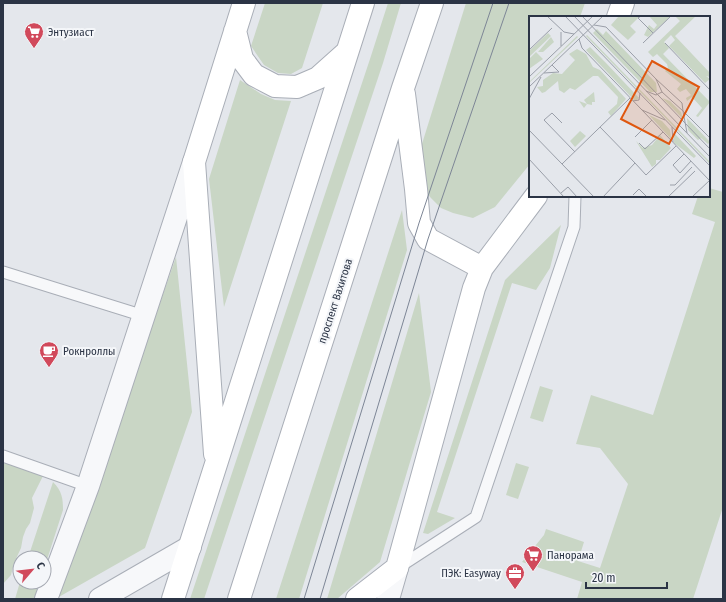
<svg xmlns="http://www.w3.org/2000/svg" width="726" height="602" font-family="'Fira Sans Condensed',sans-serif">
  <rect width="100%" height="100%" fill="#e4e7ec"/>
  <path fill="#c9d6c5" d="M 265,3 L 323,3 L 302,68 L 291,74 L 278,73 L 264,65 L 251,46 Z
    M 388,3 L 401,3 L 383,63 L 204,599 L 190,599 L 370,59 Z
    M 466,3 L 585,3 L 580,17 L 530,17 L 530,164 L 495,207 L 473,218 L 453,213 L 441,208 L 430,197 L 422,184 L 421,147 Z
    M 240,80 L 261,94 L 275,100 L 291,101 L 224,307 L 209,179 Z
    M 709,188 L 723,192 L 723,507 L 693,599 L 577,599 L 582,582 L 522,562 L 544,535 L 546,529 L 584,542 L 578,561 L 600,568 L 628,484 L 600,448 L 576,444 L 591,395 L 653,415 L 715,222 L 692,214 L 698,196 L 709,196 Z
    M 402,210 L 407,250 L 299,599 L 276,599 Z
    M 561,225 L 550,268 L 536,290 L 512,283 L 437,512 L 455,518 L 428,534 L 423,533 L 505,280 Z
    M 176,257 L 192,412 L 145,548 L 57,598 Z
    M 419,293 L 431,392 L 380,562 L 337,599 L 327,599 Z
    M 540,386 L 553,390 L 543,422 L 530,418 Z
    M 3,463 L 14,465 L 36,470 L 43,476 L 32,498 L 34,508 L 30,523 L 26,529 L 23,537 L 21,548 L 14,563 L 11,575 L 3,584 Z
    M 516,463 L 529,467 L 518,499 L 506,495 Z
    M 53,482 C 62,491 63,498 63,510 L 44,569 L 44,558 L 28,558 Z
    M 20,582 L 40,582 L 34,599 L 15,599 Z"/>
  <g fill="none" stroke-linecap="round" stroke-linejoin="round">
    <g stroke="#a9aeb7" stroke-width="13">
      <path id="lane" d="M 3,272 L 144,316
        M 3,456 L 88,486
        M 399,567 L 476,517 L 574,227 L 575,196"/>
    </g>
    <g stroke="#a9aeb7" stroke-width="24">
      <path id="street" d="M 46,599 L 88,486 L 194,162
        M 100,599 L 190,547
        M 388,599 L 397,568"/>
    </g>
    <g stroke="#a9aeb7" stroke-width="24">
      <path id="secondary" d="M 618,17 L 623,3
        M 235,31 L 242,59 L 254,75 L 275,86 L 297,87 L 318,78 L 346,53
        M 404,94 L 416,189 L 419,223 L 428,239 L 482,268
        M 215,454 L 194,162 L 244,3
        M 173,599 L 363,3
        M 239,599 L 403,88 L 432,3
        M 357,599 L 397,568 L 474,288 L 482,268 L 536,196"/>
    </g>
    <use href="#lane" stroke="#f7f8fa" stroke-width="11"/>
    <use href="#street" stroke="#f7f8fa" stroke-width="22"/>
    <use href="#secondary" stroke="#fff" stroke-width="22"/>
    <path stroke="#7d8696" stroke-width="1" d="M 304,599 L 419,223 L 493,3
      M 320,599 L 428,239 L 509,3"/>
  </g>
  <defs>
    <g id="supermarket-pin" transform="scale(1)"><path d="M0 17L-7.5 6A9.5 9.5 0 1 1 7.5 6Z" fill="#d1495b" stroke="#f4f6f9"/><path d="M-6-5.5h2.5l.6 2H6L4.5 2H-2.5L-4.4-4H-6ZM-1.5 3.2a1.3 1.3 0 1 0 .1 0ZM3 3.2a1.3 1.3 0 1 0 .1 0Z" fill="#fff"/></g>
    <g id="cafe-pin" transform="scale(1)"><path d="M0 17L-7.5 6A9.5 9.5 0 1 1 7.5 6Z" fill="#d1495b" stroke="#f4f6f9"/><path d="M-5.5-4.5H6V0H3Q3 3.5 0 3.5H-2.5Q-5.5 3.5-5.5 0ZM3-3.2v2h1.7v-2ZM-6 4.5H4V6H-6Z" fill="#fff"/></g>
    <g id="office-pin" transform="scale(1)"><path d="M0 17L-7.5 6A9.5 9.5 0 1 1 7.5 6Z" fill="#d1495b" stroke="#f4f6f9"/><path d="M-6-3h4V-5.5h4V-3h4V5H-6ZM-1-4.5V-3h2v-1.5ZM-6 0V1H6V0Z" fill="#fff"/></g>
  </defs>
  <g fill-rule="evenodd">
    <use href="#supermarket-pin" x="34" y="32"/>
    <use href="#cafe-pin" x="49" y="351"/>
    <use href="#supermarket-pin" x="533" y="555"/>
    <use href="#office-pin" x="515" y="573"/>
  </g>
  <g text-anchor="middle" stroke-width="4" stroke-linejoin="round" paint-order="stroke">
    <g font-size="11" fill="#2b3445" stroke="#f4f6f9" text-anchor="start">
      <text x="48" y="36">Энтузиаст</text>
      <text x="63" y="355">Рокнроллы</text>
      <text x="547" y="559">Панорама</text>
      <text x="501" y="577" text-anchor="end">ПЭК: Easyway</text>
    </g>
    <g font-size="11" fill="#2b3445" stroke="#f4f6f9">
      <text transform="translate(335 301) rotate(-72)" y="4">проспект Вахитова</text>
    </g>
  </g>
  <g transform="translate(529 16)">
    <rect width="181" height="181" fill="#e4e7ec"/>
    <path d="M 90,0 L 111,0 L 101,10 L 107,16 L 99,24 L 82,9 ZM 120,0 L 142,0 L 119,21 L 115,19 L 120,9 L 125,13 L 128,9 ZM 146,0 L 167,0 L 146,20 L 181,57 L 181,61 L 177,60 L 181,63 L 176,67 L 140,30 L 146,24 L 142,19 L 135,26 L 140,32 L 134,38 L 181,86 L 169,101 L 167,100 L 173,92 L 163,81 L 158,85 L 157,82 L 162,79 L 157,73 L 151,76 L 148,73 L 152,68 L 136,55 L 139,52 L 138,48 L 128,38 L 124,41 L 119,36 L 151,5 ZM 68,13 L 74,19 L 77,15 L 127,67 L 128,76 L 121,76 L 64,17 ZM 19,17 L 22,20 L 0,41 L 0,35 ZM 58,19 L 181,146 L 181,148 L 57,20 ZM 48,20 L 49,21 L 0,67 L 0,66 ZM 22,21 L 25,26 L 14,36 L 9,36 ZM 61,31 L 77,47 L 110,82 L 106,85 L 57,34 ZM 48,33 L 57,38 L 64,51 L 71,54 L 97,83 L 82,100 L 79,96 L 88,88 L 89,81 L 69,60 L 64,60 L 46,74 L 41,72 L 35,77 L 30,74 L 29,65 L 16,76 L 13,77 L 8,71 L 14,70 L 14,64 L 24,57 L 33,58 L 46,44 L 40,38 ZM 7,36 L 14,43 L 0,53 L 0,43 ZM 65,76 L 66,86 L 63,86 L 63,89 L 58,88 L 55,92 L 50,85 L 58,88 L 55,84 ZM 133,82 L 141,85 L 152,96 L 154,103 ZM 120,99 L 133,105 L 141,114 L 142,123 ZM 158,102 L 181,126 L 179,128 L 172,122 L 169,124 L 159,114 ZM 51,115 L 57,120 L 46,131 L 41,125 ZM 145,117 L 167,140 L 165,142 L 145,127 ZM 131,119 L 142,132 L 131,144 L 127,144 L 127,148 L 123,151 L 107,125 L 114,132 L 123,129 Z" fill="#c9d6c5"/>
    <path fill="none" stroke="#9a9fa9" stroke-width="1" d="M 18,0 L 35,16 L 45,18M 36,0 L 181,150M 45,0 L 181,141M 53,0 L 181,133M 112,0 L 109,2 L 124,17M 65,9 L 77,11 L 127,63 L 133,76 L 154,95 L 158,117M 50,23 L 53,32 L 113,94 L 136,104M 114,27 L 142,0M 136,27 L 181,74M 32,30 L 32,16M 0,34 L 23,12M 15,57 L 30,56 L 23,49M 0,61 L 64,0M 127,63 L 153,87 L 154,95 L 181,122M 0,71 L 74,0M 117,75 L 127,79 L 133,76M 0,83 L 12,61M 104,85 L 110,84 L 111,77M 113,94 L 181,165M 33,107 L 23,97 L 15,104 L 46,136M 71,111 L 106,147 L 74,181M 143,111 L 144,126M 0,114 L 65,181M 106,121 L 123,104M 110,127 L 116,133 L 134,116M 155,138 L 144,149 L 151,157 L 162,145M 0,143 L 35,181M 106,147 L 117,159 L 147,130M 33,148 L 101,82M 141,169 L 146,169 L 163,151M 32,177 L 39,171 L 48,181M 104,179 L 110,173 L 118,181M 139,181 L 166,155M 163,181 L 181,164"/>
    <path fill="#df570f" fill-opacity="0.15" stroke="#df570f" stroke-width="2" d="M 123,45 L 170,71 L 140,128 L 92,103 Z"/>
    <rect width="181" height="181" fill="none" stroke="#2b3445" stroke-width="2"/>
  </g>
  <rect width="726" height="602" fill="none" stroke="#2b3445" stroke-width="8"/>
  <g transform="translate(32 570) rotate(62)"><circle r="19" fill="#f4f6f9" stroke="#a4a8b1"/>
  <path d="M0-3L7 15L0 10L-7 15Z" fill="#d1495b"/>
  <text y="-6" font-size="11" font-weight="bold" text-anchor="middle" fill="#2b3445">С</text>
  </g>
  <path d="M586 582v6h81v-6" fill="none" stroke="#2b3445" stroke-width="2"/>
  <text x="592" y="582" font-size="12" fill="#2b3445" stroke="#f4f6f9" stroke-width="3" paint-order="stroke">20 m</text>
</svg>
